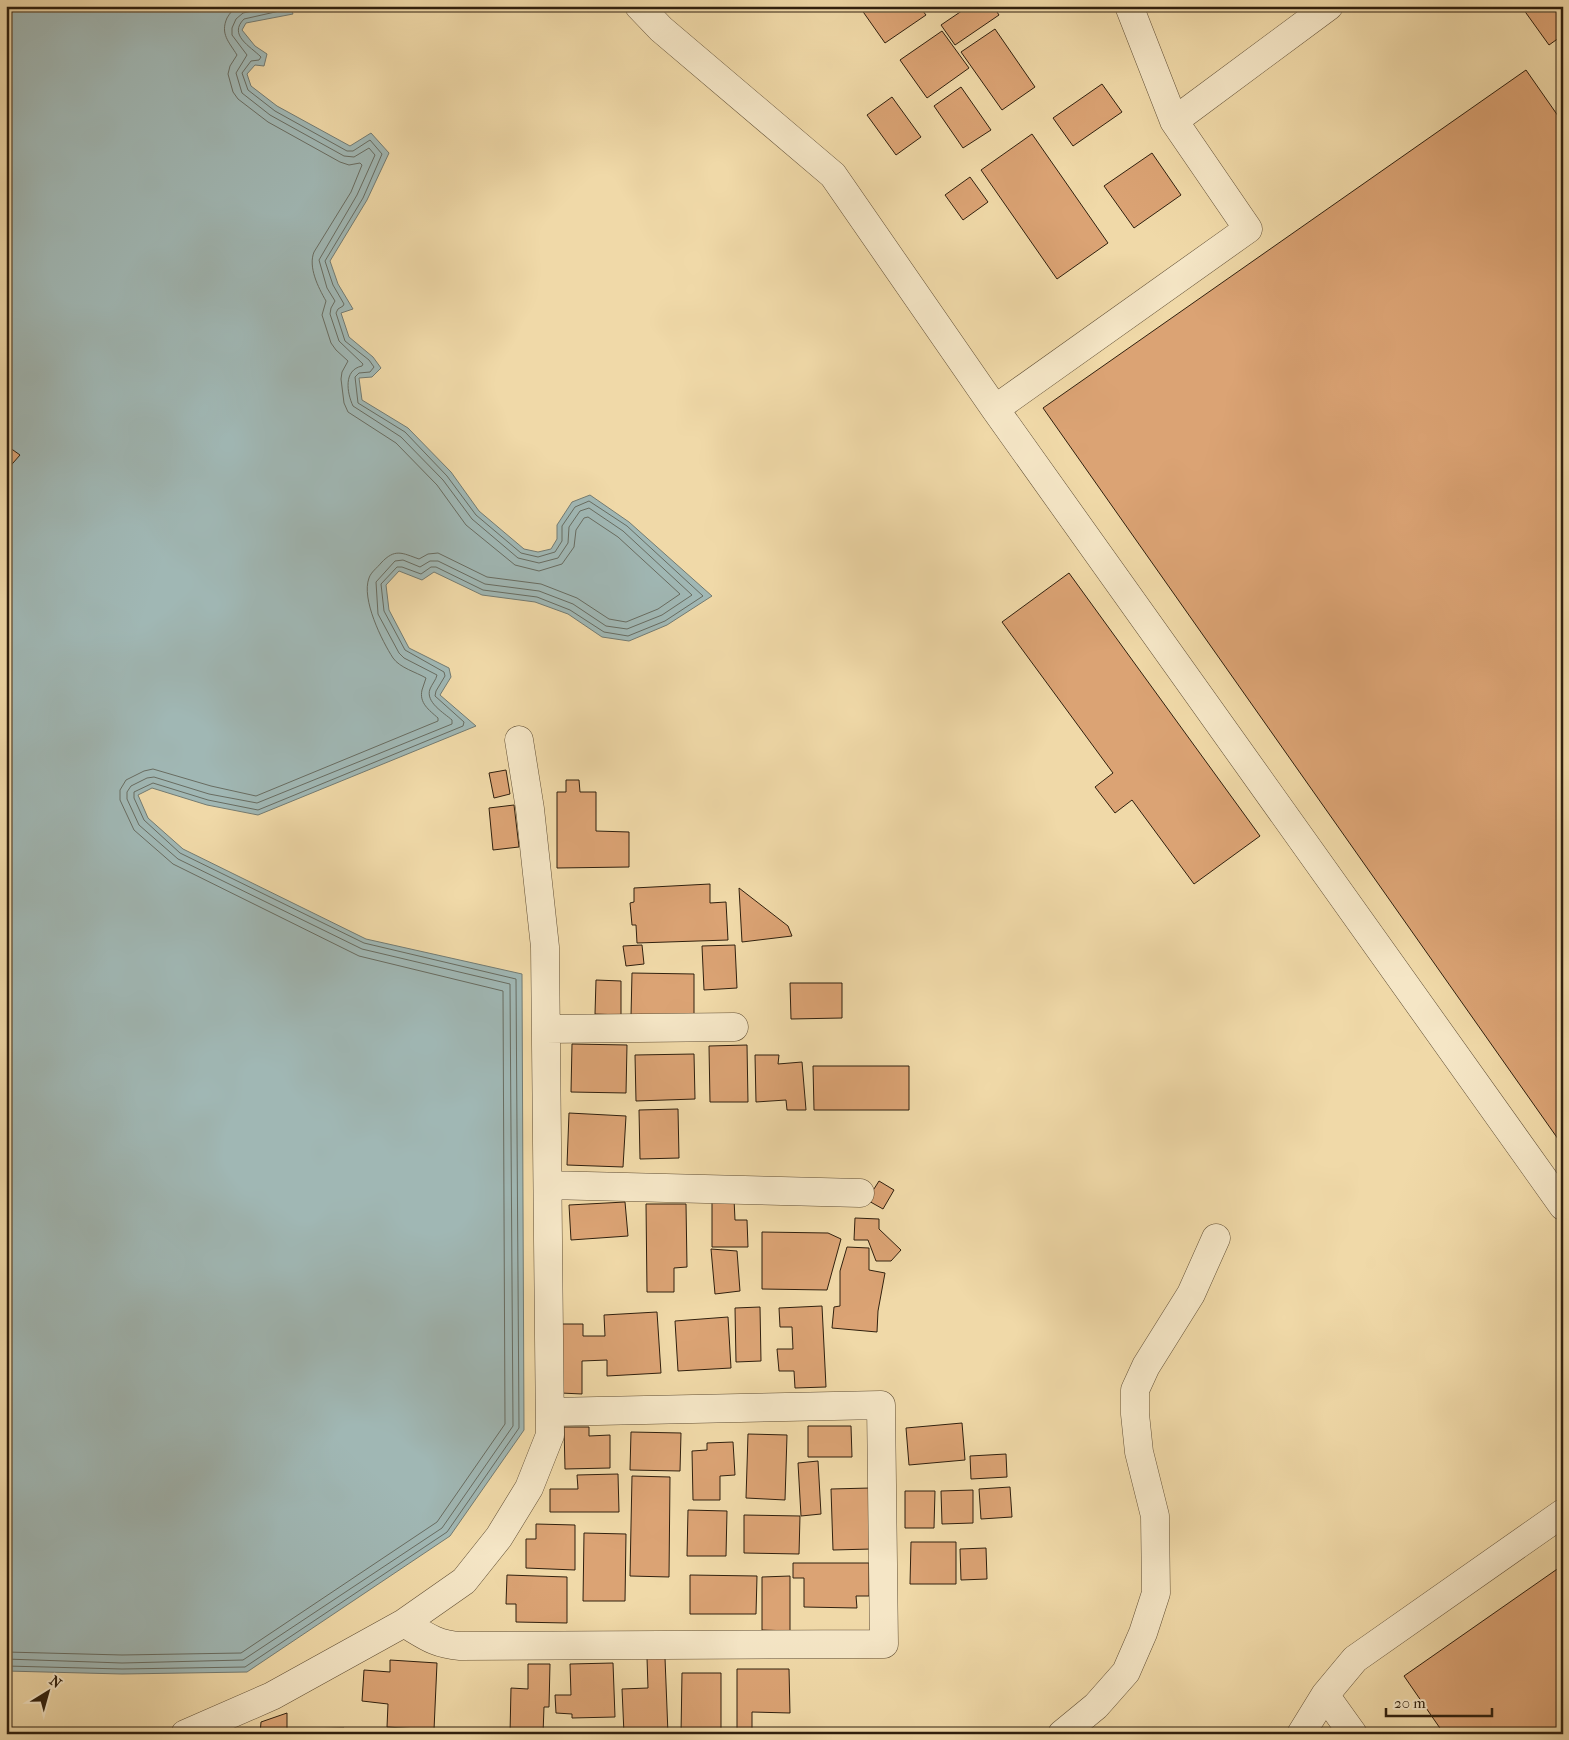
<svg xmlns="http://www.w3.org/2000/svg" width="1569" height="1740" font-family="'IM FELL French Canon',serif">
  <rect width="100%" height="100%" fill="#f0d9a8"/>
  <filter id="stains"><feTurbulence type="fractalNoise" baseFrequency=".004" numOctaves="4"/><feColorMatrix values="0 0 0 0 .2 0 0 0 0 .09 0 0 0 0 .02 0 0 0 .5 -.17"/></filter>
  <radialGradient id="worn" r=".72"><stop offset=".6" stop-color="#630" stop-opacity="0"/><stop offset="1" stop-color="#630" stop-opacity=".3"/></radialGradient>
  <path fill="#a0b7b4" stroke="#737b72" d="M 6,6 L 290,6 L 293,14 L 246,23 L 242,30 L 255,46 L 267,54 L 264,66 L 255,65 L 247,74 L 251,86 L 277,106 L 350,146 L 371,133 L 389,153 L 367,200 L 330,261 L 338,284 L 353,309 L 341,313 L 349,337 L 373,357 L 381,368 L 372,377 L 359,378 L 362,400 L 408,428 L 451,472 L 479,511 L 524,549 L 538,552 L 551,549 L 557,539 L 557,525 L 572,502 L 590,495 L 629,522 L 712,596 L 667,625 L 629,641 L 602,637 L 568,614 L 535,602 L 482,595 L 434,572 L 422,580 L 399,571 L 386,585 L 389,610 L 409,648 L 449,668 L 451,677 L 440,695 L 476,726 L 258,815 L 207,805 L 152,788 L 138,795 L 148,818 L 183,849 L 366,939 L 522,974 L 524,1430 L 450,1536 L 247,1672 L 122,1674 L 6,1671 Z"/>
  <g fill="none" stroke-linecap="round" stroke-linejoin="round">
    <path stroke="#686c61" stroke-width="1" d="M 6,1652 L 122,1655 L 241,1653 L 437,1522 L 505,1424 L 503,991 L 359,956 L 173,864 L 134,830 L 120,800 L 120,790 L 126,780 L 144,771 L 153,769 L 211,786 L 256,796 L 438,721 L 438,718 C 429,710 419,703 422,690 C 423,686 425,682 426,678 C 416,672 400,668 393,658 C 382,641 361,599 369,578 C 371,572 377,568 381,563 C 395,548 402,553 419,559 L 428,554 L 438,553 L 487,577 L 541,584 L 577,598 L 609,619 L 626,622 L 658,609 L 680,594 L 618,537 L 588,517 L 584,518 L 576,530 L 574,547 L 562,564 L 539,571 L 515,565 L 466,525 L 437,485 L 396,443 L 348,412 L 344,403 L 341,379 L 342,372 L 348,361 L 336,350 L 331,343 L 322,315 L 326,301 C 318,287 308,267 314,252 L 351,192 L 362,165 L 360,163 L 349,165 L 340,162 L 268,122 L 238,99 L 233,92 L 228,74 L 230,66 L 237,55 C 229,42 220,34 227,18 C 230,13 233,9 238,6
      M 6,1659 L 122,1663 L 243,1660 L 442,1528 L 513,1426 L 510,984 L 362,949 L 178,859 L 139,825 L 127,799 L 127,792 L 131,786 L 147,778 L 154,777 L 209,794 L 257,803 L 452,724 L 452,720 C 444,713 425,702 430,689 C 432,684 436,680 437,675 L 404,658 L 399,653 L 378,614 L 376,582 L 395,561 L 403,560 L 420,567 L 430,561 L 438,561 L 485,584 L 539,591 L 573,604 L 606,626 L 627,629 L 662,615 L 692,595 L 623,531 L 589,508 L 580,511 L 569,527 L 568,543 L 558,558 L 539,563 L 518,558 L 472,519 L 443,480 L 401,437 L 353,406 C 347,393 343,370 362,366 L 363,364 L 339,341 L 330,314 L 331,308 L 335,301 L 327,288 L 319,260 L 357,195 L 375,155 L 369,148 L 354,157 L 344,156 L 270,115 L 242,93 L 236,73 L 247,55 L 232,35 L 232,28 L 236,19 L 243,13 L 273,6
      M 6,1666 L 122,1669 L 245,1667 L 447,1532 L 519,1428 L 516,979 L 364,943 L 180,853 L 144,820 L 134,798 L 134,792 L 153,783 L 208,800 L 258,810 L 463,726 L 464,722 L 435,696 L 436,691 L 445,676 L 444,672 L 405,650 L 384,611 L 381,584 L 397,567 L 402,567 L 421,574 L 431,567 L 436,567 L 483,590 L 537,597 L 570,610 L 604,632 L 628,636 L 665,621 L 703,596 L 627,526 L 589,501 L 575,507 L 562,526 L 562,541 L 555,552 L 538,557 L 521,553 L 476,515 L 447,476 L 405,432 L 358,403 L 355,377 L 359,373 L 370,372 L 374,367 L 369,360 L 345,341 L 336,313 L 338,309 L 343,306 L 344,304 L 333,285 L 325,261 L 363,198 L 382,154 L 370,140 L 353,151 L 347,151 L 275,111 L 248,90 L 242,73 L 251,61 L 259,60 L 261,57 C 250,46 228,35 244,19 L 284,10 L 285,6"/>
  </g>
  <path fill="#dba374" stroke="#30200e" d="M 859,6 L 919,6 L 926,15 L 885,43 Z
    M 969,6 L 993,6 L 999,15 L 955,45 L 941,25 Z
    M 1521,6 L 1563,6 L 1563,35 L 1549,45 Z
    M 995,29 L 1035,87 L 1002,110 L 961,52 Z
    M 942,31 L 969,68 L 927,98 L 900,60 Z
    M 1526,70 L 1563,123 L 1563,1146 L 1043,408 Z
    M 1102,84 L 1122,112 L 1073,146 L 1053,118 Z
    M 961,87 L 991,130 L 963,148 L 934,106 Z
    M 892,97 L 921,137 L 896,155 L 867,115 Z
    M 1032,134 L 1108,243 L 1057,279 L 981,170 Z
    M 1152,153 L 1181,195 L 1134,228 L 1104,186 Z
    M 970,177 L 988,202 L 963,220 L 945,195 Z
    M 6,445 L 20,455 L 6,471 Z
    M 1069,573 L 1260,836 L 1194,884 L 1132,800 L 1115,813 L 1095,787 L 1113,773 L 1002,622 Z
    M 506,770 L 510,794 L 494,798 L 489,773 Z
    M 566,780 L 579,780 L 580,792 L 596,792 L 596,831 L 629,832 L 629,867 L 557,868 L 557,792 L 566,792 Z
    M 514,805 L 519,847 L 493,850 L 489,808 Z
    M 710,884 L 710,903 L 726,902 L 728,940 L 637,943 L 636,925 L 632,925 L 630,903 L 634,902 L 634,888 Z
    M 739,888 L 788,926 L 792,936 L 742,942 Z
    M 642,945 L 644,964 L 626,966 L 623,946 Z
    M 735,945 L 737,988 L 704,990 L 702,946 Z
    M 632,973 L 694,974 L 694,1016 L 631,1016 Z
    M 596,980 L 621,981 L 621,1015 L 595,1014 Z
    M 790,983 L 842,983 L 842,1018 L 791,1019 Z
    M 572,1044 L 627,1045 L 626,1093 L 571,1092 Z
    M 747,1045 L 748,1102 L 710,1102 L 709,1046 Z
    M 694,1054 L 695,1099 L 636,1101 L 635,1055 Z
    M 755,1055 L 779,1055 L 778,1064 L 802,1062 L 806,1110 L 787,1110 L 786,1100 L 756,1102 Z
    M 813,1066 L 909,1066 L 909,1110 L 814,1110 Z
    M 678,1109 L 679,1158 L 640,1159 L 639,1110 Z
    M 569,1113 L 626,1116 L 623,1167 L 567,1165 Z
    M 879,1181 L 894,1190 L 883,1209 L 867,1200 Z
    M 712,1199 L 734,1199 L 735,1220 L 747,1220 L 748,1247 L 712,1247 Z
    M 625,1202 L 628,1236 L 571,1240 L 569,1205 Z
    M 646,1204 L 686,1204 L 687,1267 L 674,1268 L 674,1292 L 647,1292 Z
    M 855,1218 L 879,1219 L 879,1229 L 901,1250 L 891,1261 L 876,1261 L 868,1240 L 854,1240 Z
    M 762,1232 L 828,1233 L 841,1239 L 827,1290 L 762,1289 Z
    M 847,1247 L 869,1248 L 869,1270 L 885,1273 L 878,1311 L 877,1332 L 832,1328 L 834,1307 L 840,1306 L 840,1271 Z
    M 711,1249 L 737,1251 L 740,1291 L 715,1294 Z
    M 822,1306 L 826,1387 L 795,1388 L 794,1371 L 779,1371 L 777,1349 L 793,1349 L 792,1327 L 780,1327 L 779,1308 Z
    M 760,1307 L 761,1361 L 736,1362 L 735,1308 Z
    M 657,1312 L 661,1373 L 607,1376 L 607,1360 L 582,1361 L 582,1394 L 561,1393 L 562,1324 L 583,1324 L 583,1336 L 605,1336 L 604,1315 Z
    M 728,1317 L 731,1368 L 678,1371 L 675,1321 Z
    M 962,1423 L 965,1460 L 909,1465 L 906,1428 Z
    M 808,1426 L 851,1426 L 852,1457 L 808,1457 Z
    M 564,1427 L 589,1427 L 589,1436 L 610,1435 L 610,1468 L 565,1469 Z
    M 631,1432 L 681,1433 L 680,1471 L 630,1470 Z
    M 748,1434 L 787,1435 L 785,1500 L 746,1498 Z
    M 733,1442 L 735,1475 L 720,1476 L 720,1500 L 693,1500 L 692,1451 L 707,1450 L 707,1443 Z
    M 1006,1454 L 1007,1477 L 971,1479 L 970,1456 Z
    M 818,1461 L 821,1514 L 801,1516 L 798,1463 Z
    M 618,1474 L 619,1512 L 550,1512 L 550,1489 L 578,1489 L 577,1475 Z
    M 632,1476 L 670,1477 L 669,1577 L 630,1576 Z
    M 1010,1487 L 1012,1517 L 981,1519 L 979,1489 Z
    M 870,1488 L 872,1549 L 833,1550 L 831,1489 Z
    M 973,1490 L 973,1523 L 942,1524 L 941,1491 Z
    M 905,1491 L 935,1491 L 934,1528 L 905,1528 Z
    M 688,1510 L 727,1511 L 726,1556 L 687,1556 Z
    M 744,1515 L 800,1516 L 799,1554 L 744,1553 Z
    M 536,1524 L 575,1525 L 575,1570 L 526,1568 L 526,1539 L 536,1539 Z
    M 584,1533 L 626,1534 L 625,1601 L 583,1601 Z
    M 911,1542 L 956,1542 L 956,1584 L 910,1584 Z
    M 986,1548 L 987,1579 L 961,1580 L 960,1549 Z
    M 793,1563 L 869,1563 L 869,1596 L 856,1596 L 857,1608 L 804,1607 L 804,1578 L 793,1578 Z
    M 1563,1565 L 1563,1734 L 1444,1734 L 1404,1676 Z
    M 507,1575 L 567,1577 L 567,1623 L 516,1622 L 516,1604 L 506,1604 Z
    M 690,1575 L 757,1576 L 756,1614 L 690,1614 Z
    M 790,1576 L 790,1631 L 762,1630 L 762,1577 Z
    M 647,1658 L 665,1658 L 668,1734 L 624,1734 L 622,1689 L 648,1688 Z
    M 390,1660 L 437,1663 L 434,1730 L 387,1727 L 388,1704 L 362,1701 L 364,1670 L 390,1672 Z
    M 613,1663 L 615,1717 L 572,1718 L 572,1714 L 556,1713 L 555,1695 L 571,1695 L 570,1664 Z
    M 528,1664 L 550,1664 L 549,1707 L 544,1707 L 543,1734 L 510,1734 L 511,1688 L 528,1689 Z
    M 737,1669 L 789,1669 L 790,1713 L 752,1712 L 752,1734 L 737,1734 Z
    M 682,1673 L 721,1673 L 721,1734 L 681,1734 Z
    M 287,1713 L 287,1734 L 260,1734 L 261,1722 Z
    M 344,1728 L 344,1734 L 304,1734 L 304,1729 Z"/>
  <g fill="none" stroke-linecap="round" stroke-linejoin="round">
    <g stroke="#604e34" stroke-width="29">
      <path id="minor" d="M 639,6 L 661,29 L 833,175 L 995,409 L 1563,1206
        M 1174,121 L 1329,6
        M 995,409 L 1248,229 L 1174,121 L 1129,6
        M 546,1029 L 734,1027
        M 548,1185 L 860,1193
        M 404,1623 C 426,1636 435,1644 460,1646 L 884,1644 L 881,1405 L 550,1412
        M 1325,1695 L 1353,1734
        M 185,1734 L 272,1696 L 404,1623 L 464,1581 L 499,1537 L 529,1488 L 550,1435 L 545,947 L 530,809 L 519,740
        M 1062,1734 L 1096,1706 L 1126,1672 L 1143,1633 L 1156,1593 L 1155,1516 L 1139,1452 L 1135,1414 L 1135,1390 L 1146,1366 L 1191,1294 L 1216,1238
        M 1301,1734 L 1325,1695 L 1355,1659 L 1563,1513"/>
    </g>
    <use href="#minor" stroke="#f5e6c6" stroke-width="28"/>
  </g>
  <rect width="1569" height="1740" fill="none" stroke="#f0d9a8" stroke-width="25"/>
  <rect x="8" y="8" width="1554" height="1725" fill="none" stroke="#30200e" stroke-width="2.5"/>
  <rect x="12" y="12" width="1544" height="1715" fill="none" stroke="#30200e"/>
  <g transform="translate(48 1692) rotate(37)" stroke="#f5e6c6" stroke-width="4" paint-order="stroke">
  <path d="M0-4L9 19L0 12L-9 19Z" fill="#30200e"/>
  <text y="-8" font-size="14" font-weight="bold" text-anchor="middle" fill="#30200e">N</text>
  </g>
  <path d="M1386 1708v8h106v-8" fill="none" stroke="#30200e" stroke-width="2.5"/>
  <text x="1394" y="1708" font-size="15" fill="#30200e" stroke="#f5e6c6" stroke-width="4" paint-order="stroke">20 m</text>
  <rect width="100%" height="100%" filter="url(#stains)"/>
  <rect width="100%" height="100%" fill="url(#worn)"/>
</svg>
